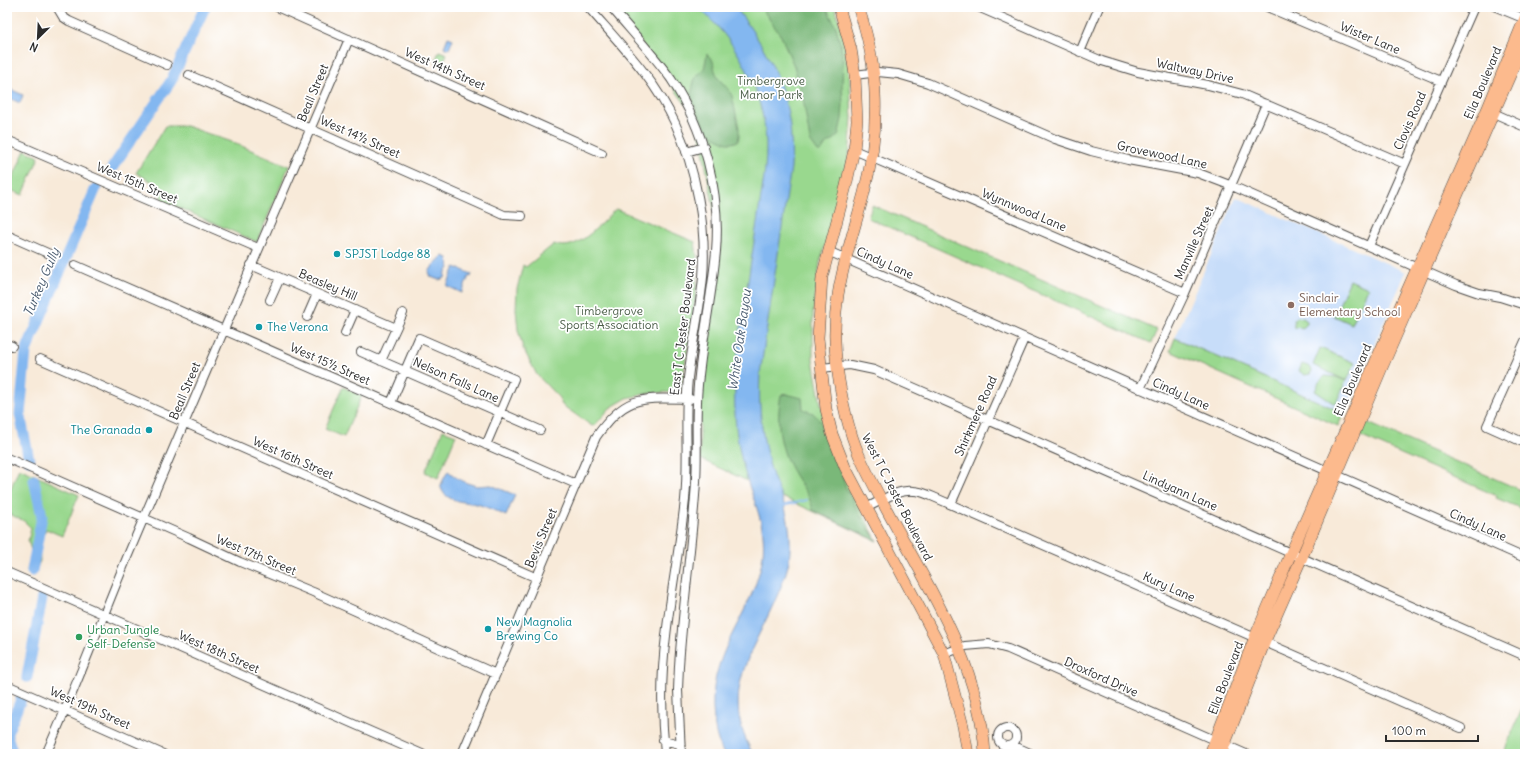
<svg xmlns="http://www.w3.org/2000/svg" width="1532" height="761" font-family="Delius,sans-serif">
  <rect width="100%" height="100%" fill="#fff"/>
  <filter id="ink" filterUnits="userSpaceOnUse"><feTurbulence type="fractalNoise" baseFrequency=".025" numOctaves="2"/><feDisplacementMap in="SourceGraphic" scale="8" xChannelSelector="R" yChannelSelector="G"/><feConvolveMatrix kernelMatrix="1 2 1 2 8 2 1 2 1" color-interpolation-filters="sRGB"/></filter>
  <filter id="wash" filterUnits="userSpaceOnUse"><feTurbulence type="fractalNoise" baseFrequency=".012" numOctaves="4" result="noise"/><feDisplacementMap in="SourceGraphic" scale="16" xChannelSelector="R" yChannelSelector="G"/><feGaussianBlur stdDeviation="0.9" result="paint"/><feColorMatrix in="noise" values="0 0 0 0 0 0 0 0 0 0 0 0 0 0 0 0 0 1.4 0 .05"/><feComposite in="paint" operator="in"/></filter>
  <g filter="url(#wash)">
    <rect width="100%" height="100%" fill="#f8ead9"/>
    <path fill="#c7ddf9" d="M 1236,197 L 1406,272 L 1344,413 L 1175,338 Z"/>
    <path fill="#99d88e" stroke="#62825c" d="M 615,7 L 835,7 L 843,36 L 849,70 L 852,118 L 849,156 L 839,199 L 820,262 L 813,313 L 813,360 L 821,405 L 845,478 L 877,541 L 700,459 L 700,404 L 702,375 L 718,271 L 720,241 L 697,120 Z
      M 439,51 L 447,54 L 442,65 L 435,62 Z
      M 165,126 L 186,126 L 232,142 L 289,166 L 257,242 L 161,200 L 161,187 L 136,173 Z
      M 25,150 L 39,157 L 23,195 L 8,189 Z
      M 872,205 L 1157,330 L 1151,343 L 868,218 Z
      M 616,209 L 695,242 L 697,257 L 696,297 L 681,388 L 675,392 L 649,393 L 627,398 L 610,408 L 595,425 L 592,426 L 562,405 L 559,398 L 537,375 L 523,348 L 518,330 L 516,309 L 517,289 L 523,265 L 526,267 L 554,244 C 578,254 600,223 616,209 Z
      M 1350,280 L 1368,288 L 1352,324 L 1334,316 Z
      M 1297,317 L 1303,318 L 1307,321 L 1307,324 L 1302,329 L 1297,327 L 1295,329 L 1294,328 L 1294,320 Z
      M 1175,338 L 1344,413 L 1338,426 L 1170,351 Z
      M 1320,348 L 1355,363 L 1347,381 L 1313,365 Z
      M 1302,364 C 1308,367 1309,363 1312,371 L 1310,374 L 1305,375 L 1299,371 Z
      M 1325,376 L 1336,377 L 1346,381 L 1336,403 L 1333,403 L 1315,391 L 1319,382 Z
      M 343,387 L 362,395 L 344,437 L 325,429 Z
      M 1366,422 L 1525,492 L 1525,510 L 1496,498 L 1497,496 L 1360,436 Z
      M 443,430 L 456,435 L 438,478 L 425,472 Z
      M 19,468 L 79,495 L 62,536 L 46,529 L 39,544 L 40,561 L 34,574 L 27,570 L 32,553 L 28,541 L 31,528 L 24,521 L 7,513 L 7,498 Z
      M 1525,702 L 1525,754 L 1503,754 Z"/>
    <path fill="#7ab879" stroke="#527252" d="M 761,7 L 826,7 L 836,27 L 841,46 L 843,62 L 842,86 L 843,104 L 842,119 L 838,136 L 832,141 L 826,144 L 821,152 L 818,152 L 810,141 L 803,98 L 794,66 L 781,36 Z
      M 707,54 L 713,61 L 715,71 L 718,78 L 729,90 L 732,96 L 739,128 L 739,136 L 738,141 L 732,143 L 727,143 L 707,133 L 692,100 L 691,95 L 694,81 L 696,77 L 704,69 Z
      M 786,394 L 802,398 L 803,409 L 813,413 L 819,419 L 827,434 L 846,488 L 863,520 L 877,541 L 813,510 C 809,492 800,485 792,470 C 779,447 776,420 781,395 Z"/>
    <path fill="#83b7f0" stroke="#57718e" d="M 698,7 L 735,7 C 774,57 795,103 791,167 L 760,374 C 758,407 762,438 771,470 C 774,480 779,490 783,501 C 789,520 792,540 789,561 C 786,576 780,589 774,603 C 749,658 720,695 753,754 L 724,754 C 718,744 715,731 714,720 C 705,654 751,619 762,561 C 768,528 755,506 746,476 C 740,456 736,435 735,414 C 733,373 740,334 746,294 C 752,255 758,216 764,177 C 765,168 766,159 766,150 C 767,110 749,65 724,34 C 716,24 707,16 698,7 Z
      M 448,37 L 453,39 L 449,49 L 444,47 Z
      M 10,89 L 23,95 L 20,103 L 7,97 L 7,91 Z
      M 443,256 L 448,258 L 449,268 L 446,272 L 445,278 L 439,280 L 431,277 L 429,272 C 433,265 437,261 443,256 Z
      M 455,267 L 472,274 L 471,277 L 469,276 L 462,293 L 447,286 Z
      M 448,471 L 457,478 L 467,483 L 477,486 L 491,485 L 515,495 L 506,516 C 498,512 489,508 480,505 C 468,501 447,504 441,488 C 440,484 446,475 448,471 Z"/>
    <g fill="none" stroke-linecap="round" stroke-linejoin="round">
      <path stroke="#83b7f0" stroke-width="2" d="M 782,506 L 807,500"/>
      <path stroke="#83b7f0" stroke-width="11" d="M 112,168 L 171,81 L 205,7
        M 29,460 L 20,414 L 26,351 L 96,188
        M 32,571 L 42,516 L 34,480
        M 27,677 L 42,598
        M 7,733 L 22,697
        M 7,736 L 13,754"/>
    </g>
  </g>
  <g filter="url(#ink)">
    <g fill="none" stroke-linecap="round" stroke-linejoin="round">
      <g stroke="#4a4845" stroke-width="10">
        <path id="minor" d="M 57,7 L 63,17 L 69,21 L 167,65
          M 277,7 L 602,153
          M 588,7 C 620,44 655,79 675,123 C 696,169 707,227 703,277 C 700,311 692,344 688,378 C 684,418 689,459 685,500 C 680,546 671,591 666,636 C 661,675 661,715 665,754
          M 611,7 C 631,31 653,54 671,79 C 704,129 721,191 716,251 C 712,296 702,340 698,385 C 695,418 698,450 696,482 C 692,544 683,605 679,666 L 678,690 L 681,754
          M 978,7 L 1102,61 L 1138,72 L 1208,85 L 1242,94 L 1405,164
          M 1267,7 L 1441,81
          M 1496,7 L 1525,19
          M 1080,52 L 1099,7
          M 189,75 L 493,210 L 504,215 L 522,216
          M 855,75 L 878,72 L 898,74 L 928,83 L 1055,139 L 1091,151 L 1128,160 L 1198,173 L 1232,186 L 1456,285 L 1479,293 L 1500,297 L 1525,305
          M 1489,111 L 1525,127
          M 7,140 L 258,248
          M 854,150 L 1185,293
          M 686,152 L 704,147
          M 7,235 L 52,255
          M 1369,246 L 1474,7
          M 828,251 L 1525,558
          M 75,265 L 576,484
          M 251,265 L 396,328
          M 270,300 L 280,278
          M 307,317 L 317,294
          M 345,333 L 355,310
          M 1525,341 L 1487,426 L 1525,443
          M 7,344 L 12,346
          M 361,352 L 540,430
          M 40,359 L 537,578
          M 381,361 L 403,313
          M 821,368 L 850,365 L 874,370 L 1525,656
          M 1140,389 L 1185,293 L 1266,104
          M 391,403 L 419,338 L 514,379 L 486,445
          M 7,458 L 189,538 L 240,562 L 313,592 L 496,674
          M 951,504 L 1024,339
          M 866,508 C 881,501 897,489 914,491 C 921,491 929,495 936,498 L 1461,728
          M 7,572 L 422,754
          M 944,654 L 965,646 L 989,644 L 1008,649 L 1246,754
          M 7,685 L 163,754
          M998 737a9 9 0 1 1 18 0a9 9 0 1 1-18 0Z
          M 663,740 L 680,744
          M 1012,745 L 1032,754
          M 46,754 C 77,686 102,617 131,548 C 203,378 276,209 349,39
          M 462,754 L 596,437 C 626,394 642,398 690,399"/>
      </g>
      <g stroke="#4a4845" stroke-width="12">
        <path id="major" d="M 839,7 L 851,49 L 855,75 L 857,121 L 854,150 L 846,186 L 822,277 L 818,338 L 826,409 L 832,434 L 845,467 L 944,654 L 963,726 L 968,754
          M 858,7 C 880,67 880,132 864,193 C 848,254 828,301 837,367 C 841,396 847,427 859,455 C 902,551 979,645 985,754
          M 1210,754 L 1255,637 L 1291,553 L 1487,110 L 1525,18
          M 1221,754 L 1265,641 L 1302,557 L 1383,365 L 1525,41"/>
      </g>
      <use href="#minor" stroke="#fff" stroke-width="8"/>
      <use href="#major" stroke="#fcba8d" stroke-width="11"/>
    </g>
  </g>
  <g fill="#0f9aa8" stroke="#fff" stroke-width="1.5">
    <circle cx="337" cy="254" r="4"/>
    <circle cx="259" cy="327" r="4"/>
    <circle cx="149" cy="430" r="4"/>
    <circle cx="488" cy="629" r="4"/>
  </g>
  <circle fill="#8d6e63" stroke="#fff" stroke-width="1.5" cx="1291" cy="305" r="4"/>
  <circle fill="#2e9e5b" stroke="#fff" stroke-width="1.5" cx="79" cy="637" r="4"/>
  <g text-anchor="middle" stroke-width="3.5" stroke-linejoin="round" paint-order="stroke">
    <g font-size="12" fill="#2b2b2b" stroke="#fff">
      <text transform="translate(1370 38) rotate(23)" y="4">Wister Lane</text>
      <text transform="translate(445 69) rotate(24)" y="4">West 14th Street</text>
      <text transform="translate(1195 71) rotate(12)" y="4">Waltway Drive</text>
      <text transform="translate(1483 83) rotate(-67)" y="4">Ella Boulevard</text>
      <text transform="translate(313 93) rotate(-67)" y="4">Beall Street</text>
      <text transform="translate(1410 121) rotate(-66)" y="4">Clovis Road</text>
      <text transform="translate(360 137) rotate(24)" y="4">West 14½ Street</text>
      <text transform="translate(1162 155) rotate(12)" y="4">Grovewood Lane</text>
      <text transform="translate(137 183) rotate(23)" y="4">West 15th Street</text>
      <text transform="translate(1024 210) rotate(23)" y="4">Wynnwood Lane</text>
      <text transform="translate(1194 243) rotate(-66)" y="4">Manville Street</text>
      <text transform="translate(885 263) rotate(24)" y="4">Cindy Lane</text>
      <text transform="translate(328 285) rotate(23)" y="4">Beasley Hill</text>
      <text transform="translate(683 327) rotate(-83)" y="4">East T C Jester Boulevard</text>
      <text transform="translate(330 364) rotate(24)" y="4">West 15½ Street</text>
      <text transform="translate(456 380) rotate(24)" y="4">Nelson Falls Lane</text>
      <text transform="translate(1353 380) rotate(-67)" y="4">Ella Boulevard</text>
      <text transform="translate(185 391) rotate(-67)" y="4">Beall Street</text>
      <text transform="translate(1181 394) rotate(24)" y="4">Cindy Lane</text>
      <text transform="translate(976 416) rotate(-66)" y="4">Shirkmere Road</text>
      <text transform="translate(293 458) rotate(24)" y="4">West 16th Street</text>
      <text transform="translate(1180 491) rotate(24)" y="4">Lindyann Lane</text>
      <text transform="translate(897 497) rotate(63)" y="4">West T C Jester Boulevard</text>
      <text transform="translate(1478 525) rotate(24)" y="4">Cindy Lane</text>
      <text transform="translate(541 538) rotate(-67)" y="4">Bevis Street</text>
      <text transform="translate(256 555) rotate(23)" y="4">West 17th Street</text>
      <text transform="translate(1169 587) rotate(24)" y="4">Kury Lane</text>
      <text transform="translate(219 652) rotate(24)" y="4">West 18th Street</text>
      <text transform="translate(1101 677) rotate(24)" y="4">Droxford Drive</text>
      <text transform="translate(1226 678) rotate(-69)" y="4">Ella Boulevard</text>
      <text transform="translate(90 708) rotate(24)" y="4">West 19th Street</text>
    </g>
    <g font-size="12" fill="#4c5f49" stroke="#fff">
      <text x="771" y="85">Timbergrove<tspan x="771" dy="14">Manor Park</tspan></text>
      <text x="609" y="315">Timbergrove<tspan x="609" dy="14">Sports Association</tspan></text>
    </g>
    <g font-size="12" fill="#0d838f" stroke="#fff" text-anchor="start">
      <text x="345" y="258">SPJST Lodge 88</text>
      <text x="267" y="331">The Verona</text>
      <text x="141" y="434" text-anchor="end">The Granada</text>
      <text x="496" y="626">New Magnolia<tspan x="496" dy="14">Brewing Co</tspan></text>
    </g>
    <g font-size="12" fill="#785e54" stroke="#fff" text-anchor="start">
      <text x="1299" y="302">Sinclair<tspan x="1299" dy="14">Elementary School</tspan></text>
    </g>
    <g font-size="12" fill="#27864d" stroke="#fff" text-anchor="start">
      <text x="87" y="634">Urban Jungle<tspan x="87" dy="14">Self-Defense</tspan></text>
    </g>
    <g font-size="13" font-style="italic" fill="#4a5c70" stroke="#fff">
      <text transform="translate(41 282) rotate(-67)" y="5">Turkey Gully</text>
      <text transform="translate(739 340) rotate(-82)" y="5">White Oak Bayou</text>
    </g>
  </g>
  <rect width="1532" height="761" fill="none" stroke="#fff" stroke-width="24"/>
  <g transform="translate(38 38) rotate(204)" stroke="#ffffff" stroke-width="3" paint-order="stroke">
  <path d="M0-3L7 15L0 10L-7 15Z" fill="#2b2b2b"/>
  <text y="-6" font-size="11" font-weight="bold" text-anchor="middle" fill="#2b2b2b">N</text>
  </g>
  <path d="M1386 735v6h92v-6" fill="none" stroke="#2b2b2b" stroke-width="2"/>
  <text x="1392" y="735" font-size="12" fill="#2b2b2b" stroke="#ffffff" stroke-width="3" paint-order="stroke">100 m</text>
</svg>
